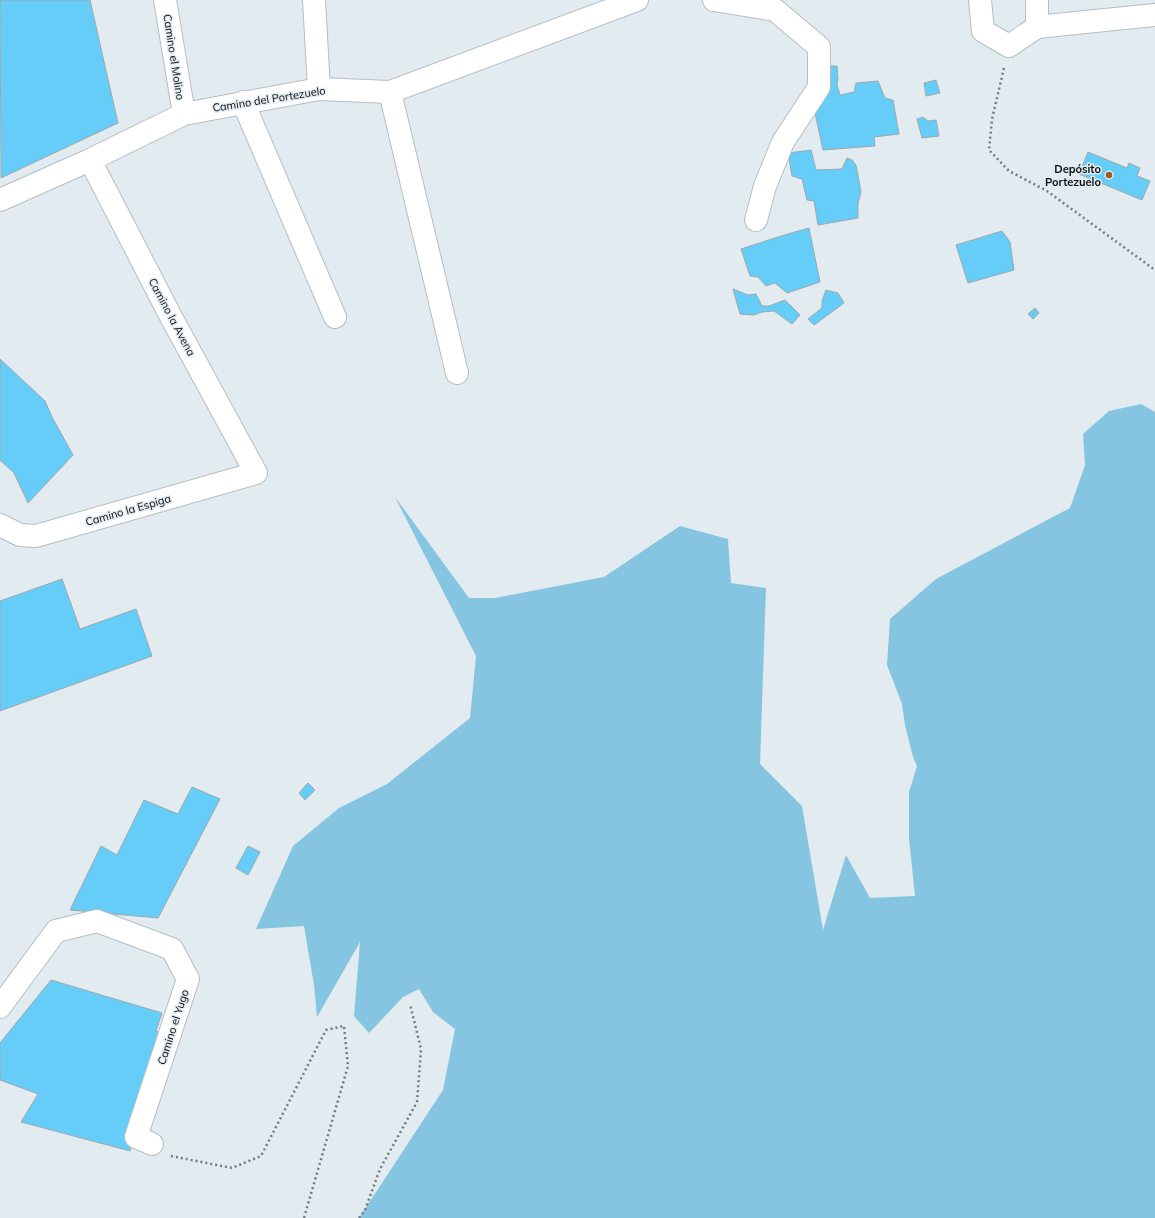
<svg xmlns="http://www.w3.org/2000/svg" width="1155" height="1218" font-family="Mulish,sans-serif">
  <rect width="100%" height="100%" fill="#e2ebef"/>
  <path fill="#85c5e1" d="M 1141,404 L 1155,412 L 1155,1218 L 359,1218 L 443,1090 L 455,1029 L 433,1012 L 419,989 L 403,997 L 369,1033 L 354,1016 L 360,942 L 317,1017 L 314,985 L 304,926 L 256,929 L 293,846 L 339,808 L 387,784 L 470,718 L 476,656 L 395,497 L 469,598 L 495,598 L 604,577 L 680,526 L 728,539 L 731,583 L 766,588 L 760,764 L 802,806 L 823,930 L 846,855 L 870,898 L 915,896 L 909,839 L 909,792 L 917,766 L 913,757 L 905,725 L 902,704 L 887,665 L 890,619 L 936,579 L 1070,508 L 1085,465 L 1083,434 L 1109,411 Z"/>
  <path fill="#65cdf7" stroke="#9fa8ac" d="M 0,0 L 90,0 L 118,123 L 1,178 Z
    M 827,66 L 837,66 L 838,80 L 837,85 L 840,95 L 854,92 L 856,83 L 878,81 L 885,98 L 893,100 L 899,134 L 874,137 L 875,146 L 823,150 L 815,113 L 815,104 Z
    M 936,80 L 940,93 L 926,96 L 924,83 Z
    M 923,117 L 928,121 L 936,120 L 939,136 L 922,138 L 917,119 Z
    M 811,150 L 816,170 L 842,169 L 847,158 L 852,160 L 856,165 L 861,192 L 858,203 L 858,218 L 818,225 L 814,201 L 807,200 L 802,179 L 792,176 L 788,153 Z
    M 1088,152 L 1127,168 L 1129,163 L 1140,168 L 1137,176 L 1150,181 L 1142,200 L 1079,174 Z
    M 809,228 L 820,282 L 787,293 L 775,283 L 766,286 L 758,277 L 750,276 L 741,249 L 784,235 Z
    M 1002,231 L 1010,242 L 1014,270 L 968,283 L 956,245 Z
    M 733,289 L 748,295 L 756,294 L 762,306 L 769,306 L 785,300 L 800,315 L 792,324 L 774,311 L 762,312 L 754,315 L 740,314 Z
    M 826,290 L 838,293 L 844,303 L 814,325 L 808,319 L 822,308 L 822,301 Z
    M 1035,308 L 1039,313 L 1033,319 L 1028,314 Z
    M 0,359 L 45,401 L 52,417 L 73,455 L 28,503 L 14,473 L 0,460 Z
    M 62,579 L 80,629 L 136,609 L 152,656 L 0,711 L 0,601 Z
    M 308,783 L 315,790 L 305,800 L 299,793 Z
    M 192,787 L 220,799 L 158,918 L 70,910 L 101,846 L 117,855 L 144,800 L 178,814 Z
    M 248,846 L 260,852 L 248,875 L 236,868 Z
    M 51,980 L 162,1013 L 156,1031 L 168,1036 L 130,1151 L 21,1122 L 38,1094 L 0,1080 L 0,1043 Z"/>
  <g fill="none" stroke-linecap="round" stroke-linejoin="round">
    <g stroke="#b5bec2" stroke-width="24">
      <path id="minor" d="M 165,0 L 184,114
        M 314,0 L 319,89
        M 714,0 L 775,10 L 819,47 L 819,87 L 783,142 L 765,186 L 756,220
        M 980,0 L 983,31 L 1009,46 L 1037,27 L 1155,15
        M 1037,27 L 1037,0
        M 390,92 L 457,373
        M 243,102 L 335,317
        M 0,200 L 90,160 L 184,114 L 319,89 L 390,92 L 637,0
        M 0,525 L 20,535 L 36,536 L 256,473 L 170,315 L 90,160
        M 0,1007 L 56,931 L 97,921 L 172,949 L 188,979 L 136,1137 L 152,1144"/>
    </g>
    <path stroke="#73797c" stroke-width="2.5" stroke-dasharray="2 3" stroke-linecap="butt" d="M 1004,68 L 992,119 L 989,150 L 1009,171 L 1047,191 L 1155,270
      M 171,1156 L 232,1168 L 261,1156 L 326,1030 L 344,1026 L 348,1066 L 304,1218
      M 359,1218 L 365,1210 L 380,1169 L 417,1102 L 421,1049 L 410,1004"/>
    <use href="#minor" stroke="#fff" stroke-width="22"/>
  </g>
  <circle fill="#9d5a2a" stroke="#e2ebef" stroke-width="1.5" cx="1109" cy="175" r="4"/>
  <g text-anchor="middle" stroke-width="3" stroke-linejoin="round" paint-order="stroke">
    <g font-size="11" fill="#0b0e10" stroke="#e2ebef">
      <text transform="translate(174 57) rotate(81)" y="4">Camino el Molino</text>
      <text transform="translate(269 99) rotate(-9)" y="4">Camino del Portezuelo</text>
      <text transform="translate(172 317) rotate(62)" y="4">Camino la Avena</text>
      <text transform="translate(128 510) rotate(-16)" y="4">Camino la Espiga</text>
      <text transform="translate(173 1027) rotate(-72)" y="4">Camino el Yugo</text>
    </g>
    <g font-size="11" font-weight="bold" fill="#0b0e10" stroke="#e2ebef" text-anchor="end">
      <text x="1101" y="173">Depósito<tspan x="1101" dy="13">Portezuelo</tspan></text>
    </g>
  </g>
</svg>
